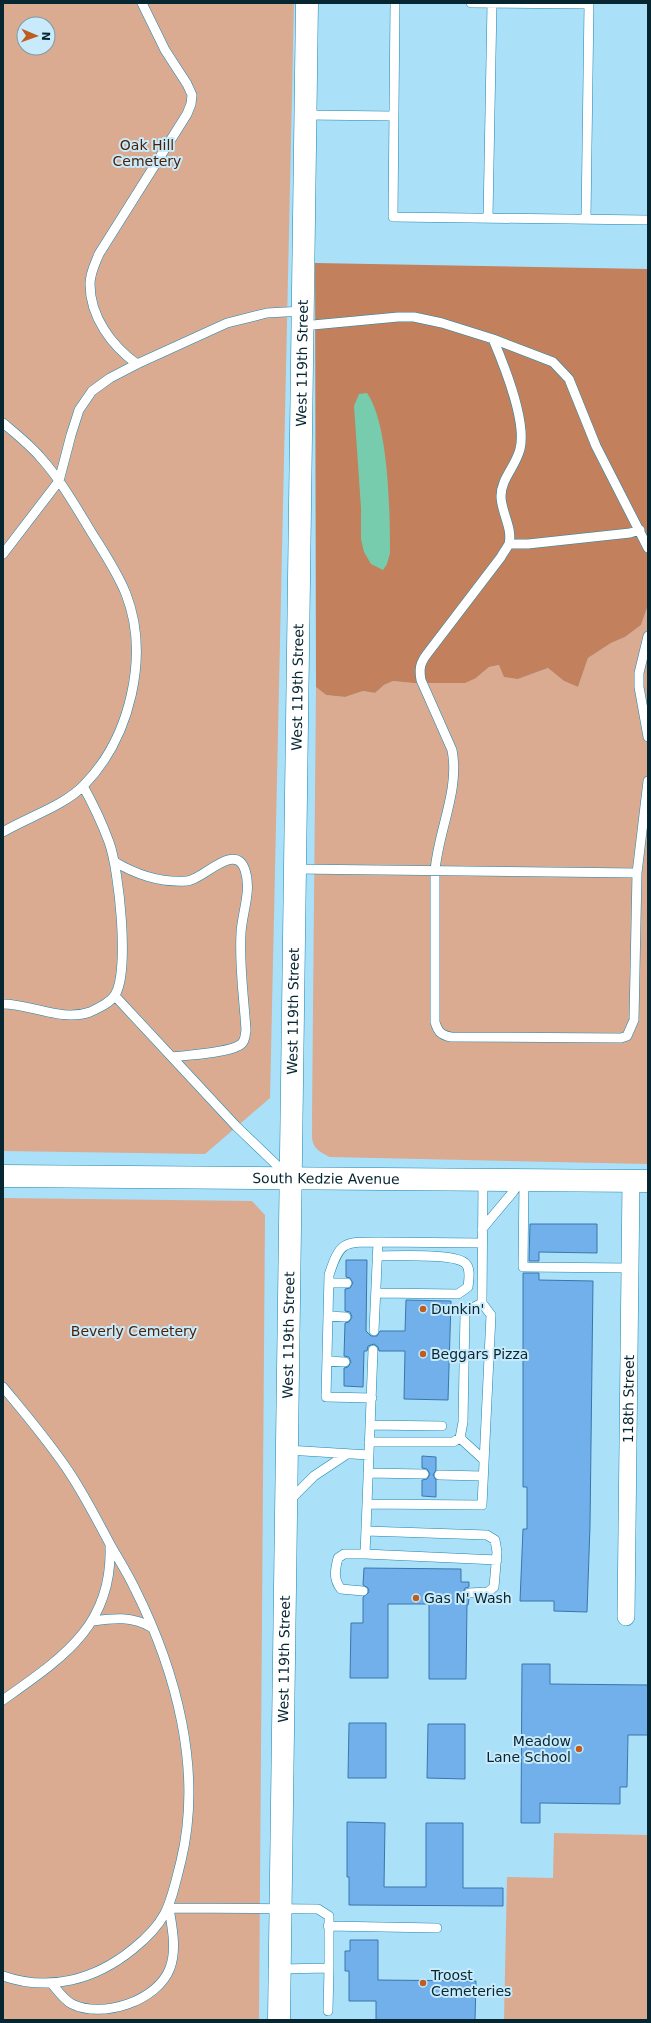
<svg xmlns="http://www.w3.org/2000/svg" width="651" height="2023" font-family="'DejaVu Sans',sans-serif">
  <rect width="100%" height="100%" fill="#abe0f9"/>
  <path fill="#daaa91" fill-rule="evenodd" d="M 3,3 L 294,3 L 270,1098 L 205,1154 L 3,1151 ZM 24,24 L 48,24 L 48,48 L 24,48 Z
    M 648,605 L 648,1164 L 330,1157 C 307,1147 313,1139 312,1118 L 316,687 L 326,695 L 345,697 L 363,691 L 375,693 L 384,685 L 393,681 L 413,683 L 476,678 L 489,667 L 499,665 L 518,679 L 548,668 L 564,681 L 578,687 L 588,658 L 611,643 L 625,637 L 641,625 Z
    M 3,1198 L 252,1201 L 265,1215 L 259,2020 L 3,2020 Z
    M 554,1833 L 648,1835 L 648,2020 L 504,2020 L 507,1877 L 553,1878 Z"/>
  <path fill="#c2805c" d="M 315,263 L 648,269 L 648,605 L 641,625 L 625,637 L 611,643 L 588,658 L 578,687 L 564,681 L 548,668 L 518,679 L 504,677 L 499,665 L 489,667 L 476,678 L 465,683 L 413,683 L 393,681 L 384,685 L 375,693 L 363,691 L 345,697 L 326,695 L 316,687 Z"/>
  <path fill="#76ccad" d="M 367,393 C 389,424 390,514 390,553 L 387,564 L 383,570 L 371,564 L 364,552 L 361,539 L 361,508 L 354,406 L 359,394 Z"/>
  <path fill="#72b0eb" stroke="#3976ad" d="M 530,1224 L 597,1224 L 597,1253 L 539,1252 L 539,1261 L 529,1261 Z
    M 346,1260 L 367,1260 L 366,1331 L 371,1336 L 377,1336 L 380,1331 L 405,1331 L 406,1300 L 451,1301 L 448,1400 L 404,1399 L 405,1351 L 379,1351 L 378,1347 L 374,1344 L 368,1346 L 367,1351 L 364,1351 L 363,1387 L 344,1386 L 344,1368 L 348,1367 L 351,1362 L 349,1357 L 344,1356 L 345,1323 L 349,1322 L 352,1317 L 350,1312 L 345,1311 L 345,1289 L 350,1288 L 353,1283 L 350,1278 L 346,1277 Z
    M 523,1273 L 539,1273 L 539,1280 L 593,1281 L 590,1526 L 587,1612 L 554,1611 L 554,1601 L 520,1601 L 523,1529 L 527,1529 L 527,1487 L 523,1487 Z
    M 422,1456 L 436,1457 L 436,1470 L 433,1475 L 436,1480 L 436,1497 L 422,1496 L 422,1480 L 427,1479 L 430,1474 L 427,1469 L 422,1468 Z
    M 364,1568 L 461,1569 L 461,1582 L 469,1582 L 469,1587 L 465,1588 L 463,1593 L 464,1597 L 469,1599 L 468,1605 L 467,1605 L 466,1679 L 429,1679 L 429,1604 L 388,1604 L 388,1678 L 350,1678 L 351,1623 L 363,1623 L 363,1597 L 369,1592 L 368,1588 L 363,1585 Z
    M 522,1664 L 550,1664 L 550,1684 L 648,1685 L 648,1735 L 628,1735 L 627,1787 L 620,1787 L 620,1804 L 540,1803 L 540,1823 L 521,1823 Z
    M 349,1723 L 386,1723 L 386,1778 L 348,1778 Z
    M 428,1724 L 465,1724 L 465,1779 L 427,1778 Z
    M 347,1822 L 385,1823 L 384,1887 L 426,1887 L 426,1823 L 463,1823 L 463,1888 L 503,1888 L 503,1906 L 349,1905 L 349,1877 L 347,1877 Z
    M 350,1940 L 378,1940 L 378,1980 L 476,1981 L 475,2020 L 376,2020 L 376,2001 L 349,2001 L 349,1971 L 345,1971 L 345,1951 L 350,1951 Z"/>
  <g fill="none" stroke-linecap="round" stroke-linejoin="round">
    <g stroke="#1b87ad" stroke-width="10">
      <path id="lane" d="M 395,3 L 393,217 L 648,220
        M 471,3 L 589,4 L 586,219
        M 306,115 L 394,116
        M 488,218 L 492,3
        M 302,326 L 398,317 L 414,317 L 442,323 L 493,339 L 553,362 L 569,379 L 596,446 L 648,548
        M 493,339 C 504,365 527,422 520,449 C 516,466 501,479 501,496 C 501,512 513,528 509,544 C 507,548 503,553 501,557 L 427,654 C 420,663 419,669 421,680 L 452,750 C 460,790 438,831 435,871 L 435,1022 C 438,1032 441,1035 451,1037 L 621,1038 L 627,1036 L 634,1020 L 637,873 L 648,781
        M 137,364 C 112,346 90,317 90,284 C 90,273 95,264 99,254 L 187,114 L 191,104 L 192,95 L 187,84 L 165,50 L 142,3
        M 3,423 C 16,434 30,445 41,458 C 59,478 73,502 87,525 C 100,547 116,569 126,594 C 150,656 130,738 84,785 C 64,806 28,817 3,832
        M 509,544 L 528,544 L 630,533 L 640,530
        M 3,554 L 59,481 L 71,435 L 79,410 L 92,391 L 110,378 L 137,364 L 227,323 L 267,313 L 303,311
        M 648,636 L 639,673 L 639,687 L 648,737
        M 115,862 C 137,875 160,883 187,881 C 203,880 235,841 245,870 C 252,890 242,913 241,933 C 239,966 244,998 246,1030 C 245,1037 245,1043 238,1046 C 225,1053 188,1055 172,1057
        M 295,869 L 637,873
        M 115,996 L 236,1126 L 287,1175
        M 3,1004 C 31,1004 62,1022 90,1012 C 99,1008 110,1003 115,995 C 130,971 119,869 109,842 C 102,823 93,804 83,786
        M 524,1180 L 523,1267 L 630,1268
        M 482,1229 L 513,1192 L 521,1180
        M 329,1283 L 347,1283
        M 376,1293 L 458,1294 L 468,1287 C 469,1279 471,1268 465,1263 C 454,1253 394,1256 377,1256
        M 328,1316 L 346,1317
        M 374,1331 L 378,1242 L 482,1243
        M 373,1350 L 367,1504 L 482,1505 L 491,1315 L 482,1303 L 483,1180
        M 327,1361 L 345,1362
        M 3,1387 C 26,1415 51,1444 71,1475 C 86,1498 98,1522 111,1546 C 119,1560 128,1574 135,1589 C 176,1671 203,1770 181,1861 C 170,1904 169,1920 133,1949 C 95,1980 49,1992 3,1976
        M 372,1398 L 326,1397 L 329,1275 C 340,1241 344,1242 378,1242
        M 370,1425 L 442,1426
        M 460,1438 L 484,1460
        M 369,1442 L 453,1442 L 460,1438 L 463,1422 L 465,1312 L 482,1303
        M 287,1450 L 369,1455
        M 368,1473 L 424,1474
        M 439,1475 L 483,1476
        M 288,1502 L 314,1476 L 347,1454
        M 366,1531 L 487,1535 L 495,1540 L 497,1552 L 494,1587 L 488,1592 L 469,1593
        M 365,1554 L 497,1560
        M 363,1591 L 341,1589 C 333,1579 335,1570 338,1558 L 344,1554 L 365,1554 L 367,1504
        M 93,1621 C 114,1618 132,1616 151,1627
        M 3,1700 C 62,1658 113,1626 110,1546
        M 328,1926 L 437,1928
        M 52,1984 C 58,1991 64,2000 72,2004 C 102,2019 158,2001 170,1968 C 177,1949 172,1927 169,1908 L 318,1909 L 329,1916 L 329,1968 L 280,1969
        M 328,2011 L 329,1968"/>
    </g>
    <g stroke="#1b87ad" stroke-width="18">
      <g id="street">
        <path id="s1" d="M 626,1617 L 631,1181"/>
      </g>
    </g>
    <g stroke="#1b87ad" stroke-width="23">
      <g id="secondary">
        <path id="s2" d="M 3,1176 L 648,1181"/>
        <path id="s3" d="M 279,2020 L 307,3"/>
      </g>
    </g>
    <use href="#lane" stroke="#fff" stroke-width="9"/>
    <use href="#street" stroke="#fff" stroke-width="17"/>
    <use href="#secondary" stroke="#fff" stroke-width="22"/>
  </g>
  <g fill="#be5d1f" stroke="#c8eafb" stroke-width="1.5">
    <circle cx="423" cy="1309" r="4"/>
    <circle cx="423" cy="1354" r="4"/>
    <circle cx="416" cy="1598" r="4"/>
    <circle cx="579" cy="1749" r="4"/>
    <circle cx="423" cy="1983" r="4"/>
  </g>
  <g text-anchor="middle" stroke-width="4" stroke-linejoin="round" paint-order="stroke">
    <g font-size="14" fill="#4a1f04" stroke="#c8eafb">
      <text x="147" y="150">Oak Hill<tspan x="147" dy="16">Cemetery</tspan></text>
      <text x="134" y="1336">Beverly Cemetery</text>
    </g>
    <g font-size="14" fill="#062632" stroke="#c8eafb">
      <text dy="5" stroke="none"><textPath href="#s3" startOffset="1657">West 119th Street</textPath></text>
      <text dy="5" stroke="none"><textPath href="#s3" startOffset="1333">West 119th Street</textPath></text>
      <text dy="5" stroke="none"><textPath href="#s3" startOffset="1009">West 119th Street</textPath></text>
      <text dy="5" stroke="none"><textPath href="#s2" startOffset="323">South Kedzie Avenue</textPath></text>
      <text dy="5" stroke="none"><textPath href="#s3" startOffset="685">West 119th Street</textPath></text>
      <text dy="5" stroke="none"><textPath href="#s1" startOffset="218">118th Street</textPath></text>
      <text dy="5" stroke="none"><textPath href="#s3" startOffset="361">West 119th Street</textPath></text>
    </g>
    <g font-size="14" fill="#062632" stroke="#c8eafb" text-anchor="start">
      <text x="431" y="1314">Dunkin'</text>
      <text x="431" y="1359">Beggars Pizza</text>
      <text x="424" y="1603">Gas N' Wash</text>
      <text x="571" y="1746" text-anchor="end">Meadow<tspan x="571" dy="16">Lane School</tspan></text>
      <text x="431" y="1980">Troost<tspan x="431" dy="16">Cemeteries</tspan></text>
    </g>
  </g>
  <rect width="651" height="2023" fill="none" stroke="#062632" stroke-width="8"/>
  <g transform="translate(36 36) rotate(92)"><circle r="19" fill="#c8eafb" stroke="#7a9cab"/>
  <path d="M0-3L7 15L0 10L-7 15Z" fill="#be5d1f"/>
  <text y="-6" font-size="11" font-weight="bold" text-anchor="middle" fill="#062632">N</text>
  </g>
</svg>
